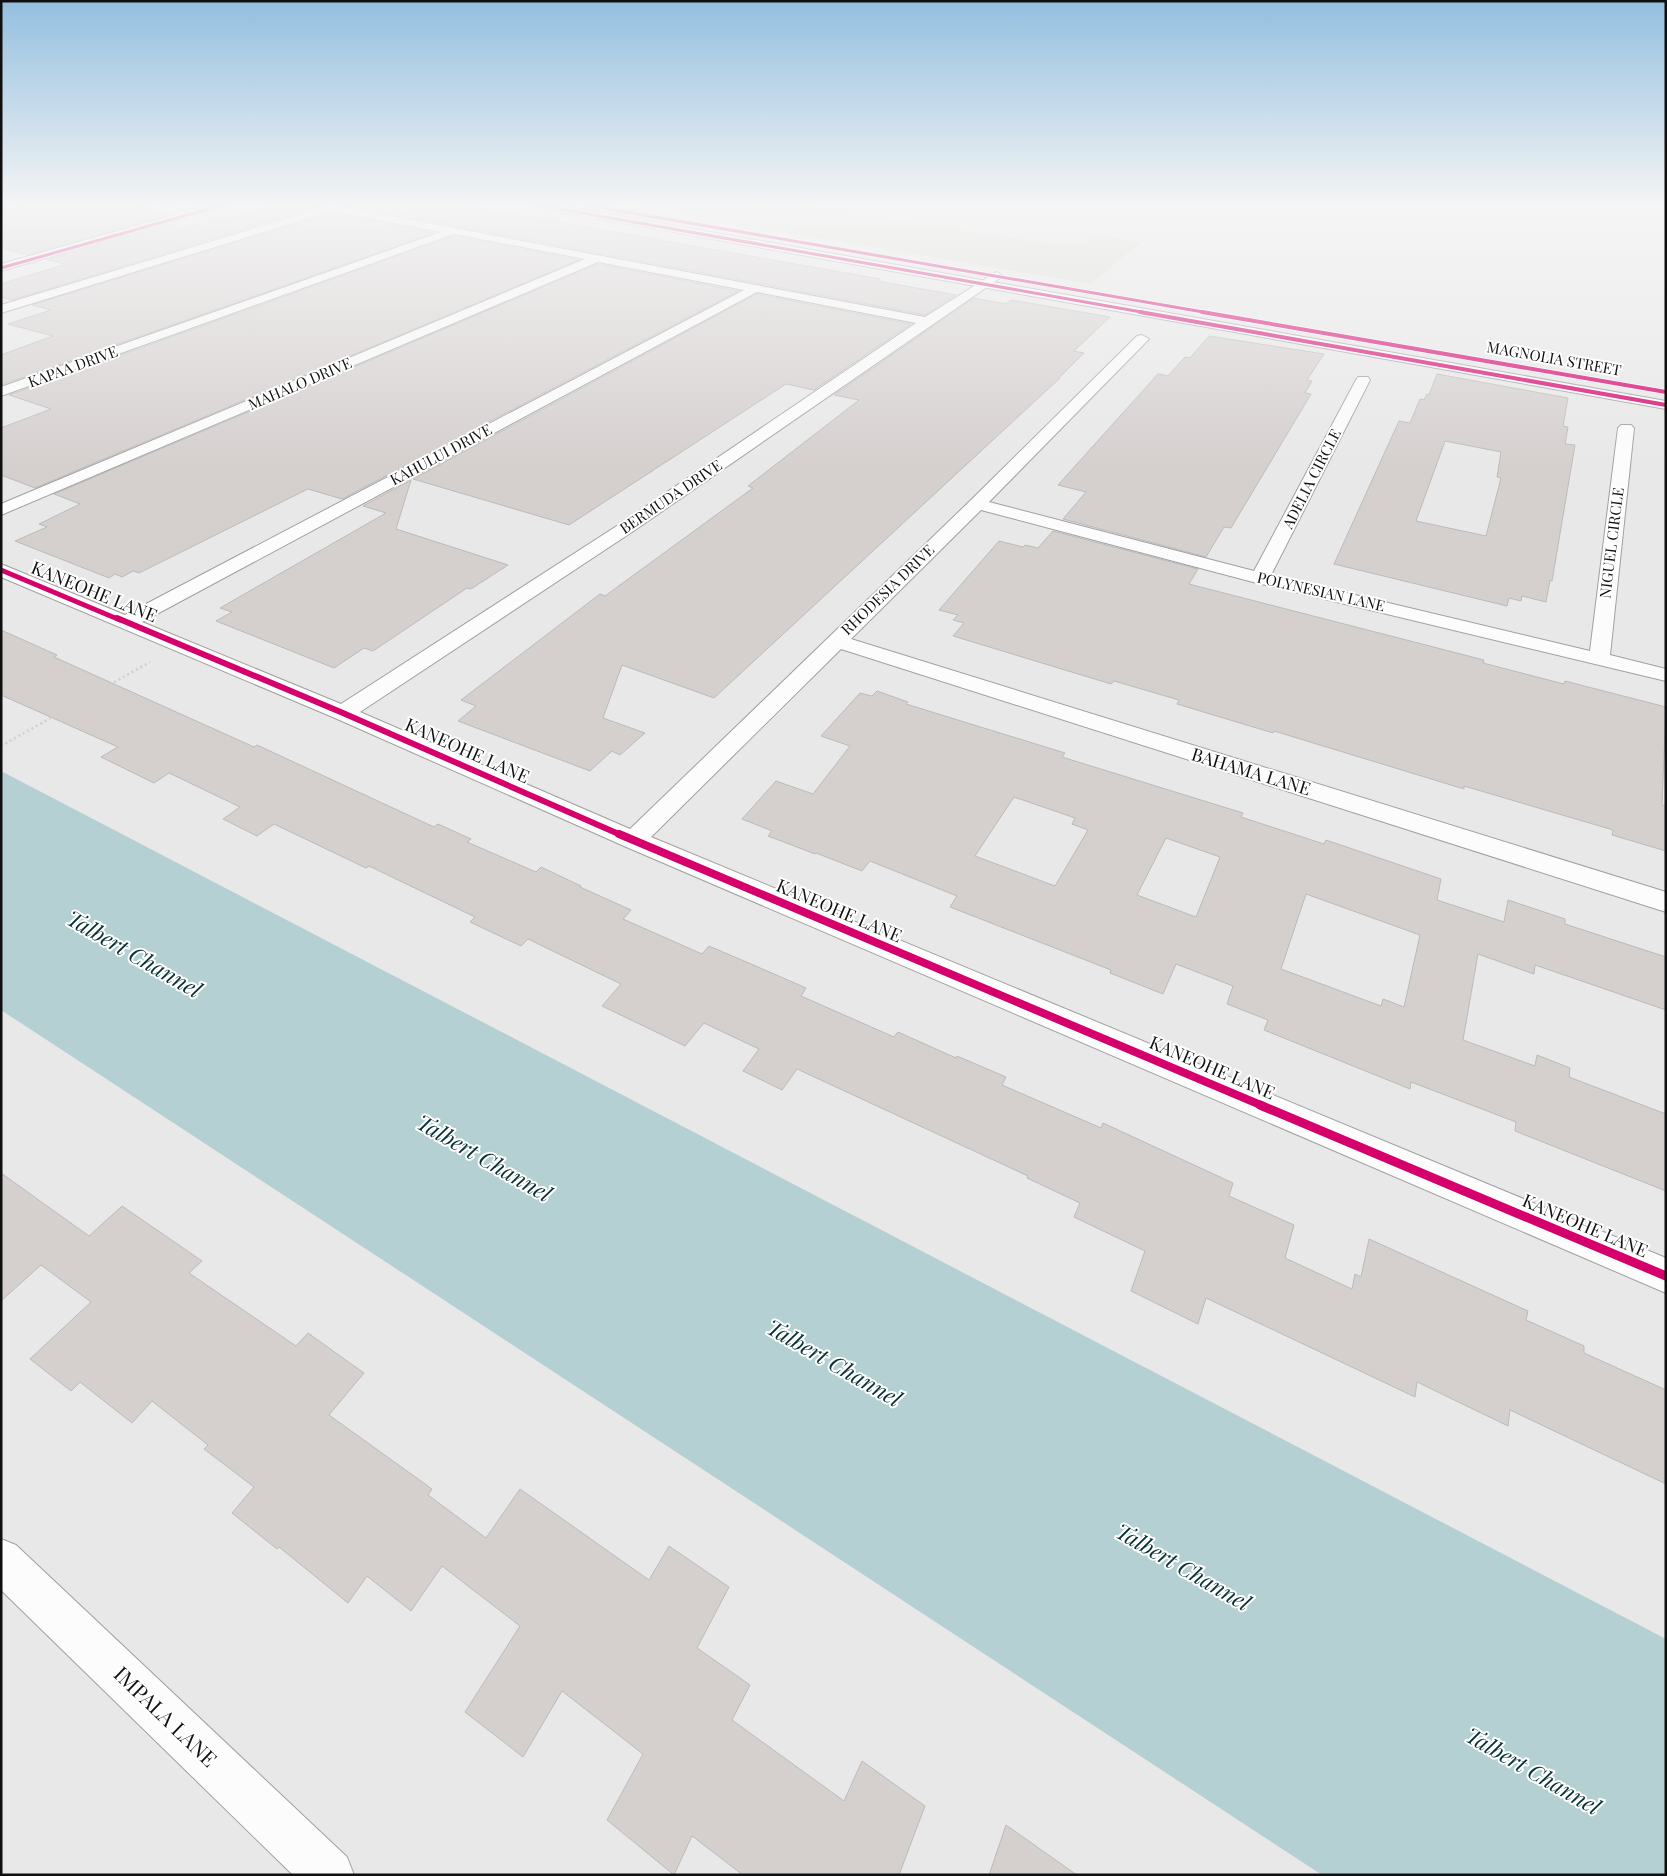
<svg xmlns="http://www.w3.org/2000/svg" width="1667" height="1876" font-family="'Playfair Display',serif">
  <rect width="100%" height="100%" fill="#e8e8e9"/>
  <path fill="#d8ddcf" d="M 620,204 L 798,204 L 1046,243 L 1081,244 L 1100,236 L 1141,242 L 1091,284 Z"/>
  <path fill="#b4d0d2" d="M 1,771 L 1666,1639 L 1666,1875 L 1322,1875 L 1,1010 Z"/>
  <path fill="#d5cfce" stroke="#bbb" fill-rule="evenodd" d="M 30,204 L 131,204 L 168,215 L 28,255 L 1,248 L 1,212 Z
    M 276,204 L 327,204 L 12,300 L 1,297 L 1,284 L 66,264 L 47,260 L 174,223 L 175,230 L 215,219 L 222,220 Z
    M 339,204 L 457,204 L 880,279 L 877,281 L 956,295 L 925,315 Z
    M 332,213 L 434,233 L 1,385 L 1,355 L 53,336 L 8,324 L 51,310 L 32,305 Z
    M 454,236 L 579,260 L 35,488 L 1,475 L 1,428 L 51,409 L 9,395 Z
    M 598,264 L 738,291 L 342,499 L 308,489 L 139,573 L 133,571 L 122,577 L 115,574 L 109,578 L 15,541 L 47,527 L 39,524 L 80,504 L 54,494 Z
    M 757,294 L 911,324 L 814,390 L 786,384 L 569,525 L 413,479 Z
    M 974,298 L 1006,304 L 1011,300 L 1110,317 L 1074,351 L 1084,353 L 1059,378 L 1060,378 L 714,698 L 622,665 L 603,718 L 645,733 L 620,755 L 612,751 L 590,771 L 458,721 L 476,706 L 461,700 L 600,594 L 605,596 L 753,488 L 748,486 L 859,400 L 834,395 Z
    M 1209,336 L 1324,354 L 1307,380 L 1312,381 L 1305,393 L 1311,394 L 1231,528 L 1224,527 L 1206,557 L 1063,519 L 1086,492 L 1058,485 L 1158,374 L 1168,376 L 1185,357 L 1190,358 Z
    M 1437,374 L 1568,398 L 1563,426 L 1568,427 L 1565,444 L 1575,445 L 1552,581 L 1550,580 L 1546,602 L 1522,596 L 1521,601 L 1509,598 L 1507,606 L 1334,564 L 1399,421 L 1410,423 L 1420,399 L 1424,400 L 1427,394 L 1429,395 ZM 1445,441 L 1501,452 L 1497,477 L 1501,478 L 1486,536 L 1416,521 Z
    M 411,480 L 396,529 L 508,565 L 471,589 L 467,588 L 373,651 L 364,648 L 334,668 L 216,621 L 232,612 L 220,608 L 386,513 L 363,506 Z
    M 1053,531 L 1198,569 L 1189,584 L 1484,660 L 1483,663 L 1564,684 L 1565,681 L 1666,707 L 1662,805 L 1666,806 L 1666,851 L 1612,835 L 1613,830 L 1464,786 L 1464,789 L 1274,731 L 1273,733 L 1177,704 L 1179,700 L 1114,681 L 1111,684 L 953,636 L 964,623 L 953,620 L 958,615 L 939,610 L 999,541 L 1023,547 L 1025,545 L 1038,548 Z
    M 1,630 L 57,655 L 54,657 L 254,747 L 257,745 L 434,827 L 438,824 L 471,839 L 467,842 L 536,872 L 541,867 L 581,886 L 580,887 L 631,910 L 623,919 L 702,954 L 709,946 L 758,967 L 806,988 L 801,996 L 894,1037 L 898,1032 L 956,1058 L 957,1056 L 1006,1077 L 1002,1085 L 1101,1128 L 1103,1123 L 1233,1183 L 1229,1196 L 1294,1225 L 1285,1258 L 1352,1289 L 1355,1274 L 1361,1277 L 1369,1239 L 1528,1311 L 1526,1320 L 1584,1346 L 1584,1353 L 1666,1390 L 1666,1484 L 1510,1410 L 1508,1426 L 1417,1382 L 1415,1397 L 1206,1298 L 1198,1324 L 1131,1291 L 1145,1251 L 1074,1217 L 1080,1203 L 1027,1178 L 1028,1176 L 797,1069 L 782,1090 L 743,1071 L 759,1049 L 704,1023 L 685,1046 L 602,1006 L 621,984 L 528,939 L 521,946 L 470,922 L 475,917 L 369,866 L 366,868 L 274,824 L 257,836 L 223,819 L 240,807 L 169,773 L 154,783 L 101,757 L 118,747 L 1,695 Z
    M 877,691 L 908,702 L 906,704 L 1065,753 L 1062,757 L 1243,813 L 1241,817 L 1324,844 L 1326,840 L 1441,879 L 1437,900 L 1504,922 L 1508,900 L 1565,919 L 1565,924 L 1666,957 L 1666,1010 L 1535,965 L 1534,974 L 1478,954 L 1463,1040 L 1535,1066 L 1537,1055 L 1570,1068 L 1569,1077 L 1666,1114 L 1666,1191 L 1515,1131 L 1516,1122 L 1411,1082 L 1410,1089 L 1264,1030 L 1268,1020 L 1227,1004 L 1233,986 L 1176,964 L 1163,994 L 1110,973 L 1111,970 L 950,907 L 957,896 L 870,861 L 862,871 L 816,853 L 815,854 L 768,836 L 772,831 L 742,819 L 776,781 L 813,794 L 850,746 L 821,736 L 860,693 L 872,696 ZM 1014,797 L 1075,818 L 1072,824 L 1088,830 L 1055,886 L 975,856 ZM 1166,838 L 1220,857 L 1196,917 L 1137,895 ZM 1306,894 L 1420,935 L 1404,1007 L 1383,999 L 1381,1006 L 1281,969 Z
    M 1,1173 L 89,1236 L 122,1206 L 202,1261 L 189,1273 L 296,1346 L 308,1333 L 364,1373 L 329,1415 L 432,1489 L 428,1495 L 486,1538 L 520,1489 L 649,1580 L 669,1546 L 729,1587 L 697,1648 L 750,1685 L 732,1720 L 844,1801 L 862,1761 L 925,1806 L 899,1875 L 743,1875 L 692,1836 L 674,1875 L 607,1820 L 643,1754 L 562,1691 L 523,1757 L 465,1712 L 520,1626 L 442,1566 L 411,1611 L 367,1576 L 348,1603 L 279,1547 L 277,1549 L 232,1513 L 254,1487 L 204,1449 L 208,1445 L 152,1401 L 132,1423 L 80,1382 L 71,1391 L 30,1359 L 91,1302 L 41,1265 L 1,1301 Z
    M 1006,1825 L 1077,1875 L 989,1875 Z"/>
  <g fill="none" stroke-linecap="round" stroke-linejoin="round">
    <g stroke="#a0a0a0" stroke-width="2">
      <path id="minor" d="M 133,204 L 154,204 L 192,213 L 193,215 L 188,218 Z
        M 332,205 L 925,317 L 993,274 L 997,272 L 1003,276 L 635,530 L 360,712 L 630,829 L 971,500 L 1137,336 L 1142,335 L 1149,339 L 989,502 L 1254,571 L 1356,380 L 1358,377 L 1368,377 L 1370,380 L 1271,575 L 1590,651 L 1618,428 L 1621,425 L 1631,425 L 1634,428 L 1610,655 L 1666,669 L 1666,681 L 1253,582 L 981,510 L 851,639 L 1666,892 L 1666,912 L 841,649 L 651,837 L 1666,1258 L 1666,1293 L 624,846 L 335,718 L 1,577 L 1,564 L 125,615 L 744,290 L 598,262 L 1,515 L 1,504 L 585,259 L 454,234 L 1,396 L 1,387 L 441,232 L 332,211 L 1,313 L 1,305 ZM 757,292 L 916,323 L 623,522 L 341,704 L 142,622 Z
        M 1,1539 L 16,1545 L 347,1857 L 354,1875 L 293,1875 L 1,1590 Z"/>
    </g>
    <g stroke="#a0a0a0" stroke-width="2">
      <path id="tertiary" d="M 213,204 L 231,204 L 1,271 L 1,264 Z"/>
    </g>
    <g stroke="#a0a0a0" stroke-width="2">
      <path id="secondary" d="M 527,204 L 552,204 L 1666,401 L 1666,409 L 532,207 Z"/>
    </g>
    <path stroke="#d0d0d1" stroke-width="2.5" stroke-dasharray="2 3" stroke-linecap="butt" d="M 1,746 L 150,662"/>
    <use href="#minor" fill="#fcfcfc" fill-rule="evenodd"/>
    <use href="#tertiary" fill="#fcfcfc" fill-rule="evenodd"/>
    <use href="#secondary" fill="#fcfcfc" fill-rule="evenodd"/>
    <g stroke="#fff" stroke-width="4.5">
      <path id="cycleway-far5" d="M 532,204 L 1147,313
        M 580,204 L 1209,313
        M 1,268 L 226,204"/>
    </g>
    <g stroke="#fff" stroke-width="5.5">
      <path id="cycleway-far4" d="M 1140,312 L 1666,405
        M 1202,312 L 1666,392"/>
    </g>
    <g stroke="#fff" stroke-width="7">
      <path id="cycleway-far3" d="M 1,570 L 120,620"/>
    </g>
    <g stroke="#fff" stroke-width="9">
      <path id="cycleway-far2" d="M 117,618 L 343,713 L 621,835"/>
    </g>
    <g stroke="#fff" stroke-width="11">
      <path id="cycleway-far1" d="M 619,834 L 1263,1106"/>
    </g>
    <g stroke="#fff" stroke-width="12">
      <path id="cycleway" d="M 1260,1105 L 1666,1276"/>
    </g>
    <use href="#cycleway-far5" stroke="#d6006c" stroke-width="3"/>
    <use href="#cycleway-far4" stroke="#d6006c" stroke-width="4"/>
    <use href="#cycleway-far3" stroke="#d6006c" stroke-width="5"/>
    <use href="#cycleway-far2" stroke="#d6006c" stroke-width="6"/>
    <use href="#cycleway-far1" stroke="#d6006c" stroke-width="8"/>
    <use href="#cycleway" stroke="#d6006c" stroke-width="9"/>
  </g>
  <linearGradient id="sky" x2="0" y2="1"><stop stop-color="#93bfdf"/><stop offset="0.44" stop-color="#f5f5f5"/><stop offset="1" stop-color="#f5f5f5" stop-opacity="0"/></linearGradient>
  <rect width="1667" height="467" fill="url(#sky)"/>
  <g text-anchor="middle" stroke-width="4" stroke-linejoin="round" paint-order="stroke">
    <g font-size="15" fill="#0f0f0f" stroke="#fff">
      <text transform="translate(1554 359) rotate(10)" y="5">MAGNOLIA STREET</text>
      <text transform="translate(73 367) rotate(-20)" y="5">KAPAA DRIVE</text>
      <text transform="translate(300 384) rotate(-23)" y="5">MAHALO DRIVE</text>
      <text transform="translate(441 455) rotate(-28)" y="5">KAHULUI DRIVE</text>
      <text transform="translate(1312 479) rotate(-63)" y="5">ADELIA CIRCLE</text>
      <text transform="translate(671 497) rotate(-34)" y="5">BERMUDA DRIVE</text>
      <text transform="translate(1612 543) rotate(-83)" y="5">NIGUEL CIRCLE</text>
      <text transform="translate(888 590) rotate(-44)" y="5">RHODESIA DRIVE</text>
      <text transform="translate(1321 592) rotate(13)" y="5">POLYNESIAN LANE</text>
    </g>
    <g font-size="18" fill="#0f0f0f" stroke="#fff">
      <text transform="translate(94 592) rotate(22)" y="6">KANEOHE LANE</text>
      <text transform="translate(467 751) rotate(24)" y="6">KANEOHE LANE</text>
      <text transform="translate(1251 772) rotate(17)" y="6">BAHAMA LANE</text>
      <text transform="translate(839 911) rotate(23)" y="6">KANEOHE LANE</text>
      <text transform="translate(1212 1068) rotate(23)" y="6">KANEOHE LANE</text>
      <text transform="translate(1585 1226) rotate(23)" y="6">KANEOHE LANE</text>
    </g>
    <g font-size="21" fill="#0f0f0f" stroke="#fff">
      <text transform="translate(165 1717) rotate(44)" y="7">IMPALA LANE</text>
    </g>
    <g font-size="22" font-style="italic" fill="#083134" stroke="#fff">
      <text transform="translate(134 954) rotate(30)" y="8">Talbert Channel</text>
      <text transform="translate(484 1158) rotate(30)" y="8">Talbert Channel</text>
      <text transform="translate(834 1363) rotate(30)" y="8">Talbert Channel</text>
      <text transform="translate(1183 1567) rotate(30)" y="8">Talbert Channel</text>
      <text transform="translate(1533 1771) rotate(30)" y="8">Talbert Channel</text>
    </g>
  </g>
  <rect width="1667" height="1876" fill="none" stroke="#0f0f0f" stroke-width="5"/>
</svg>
